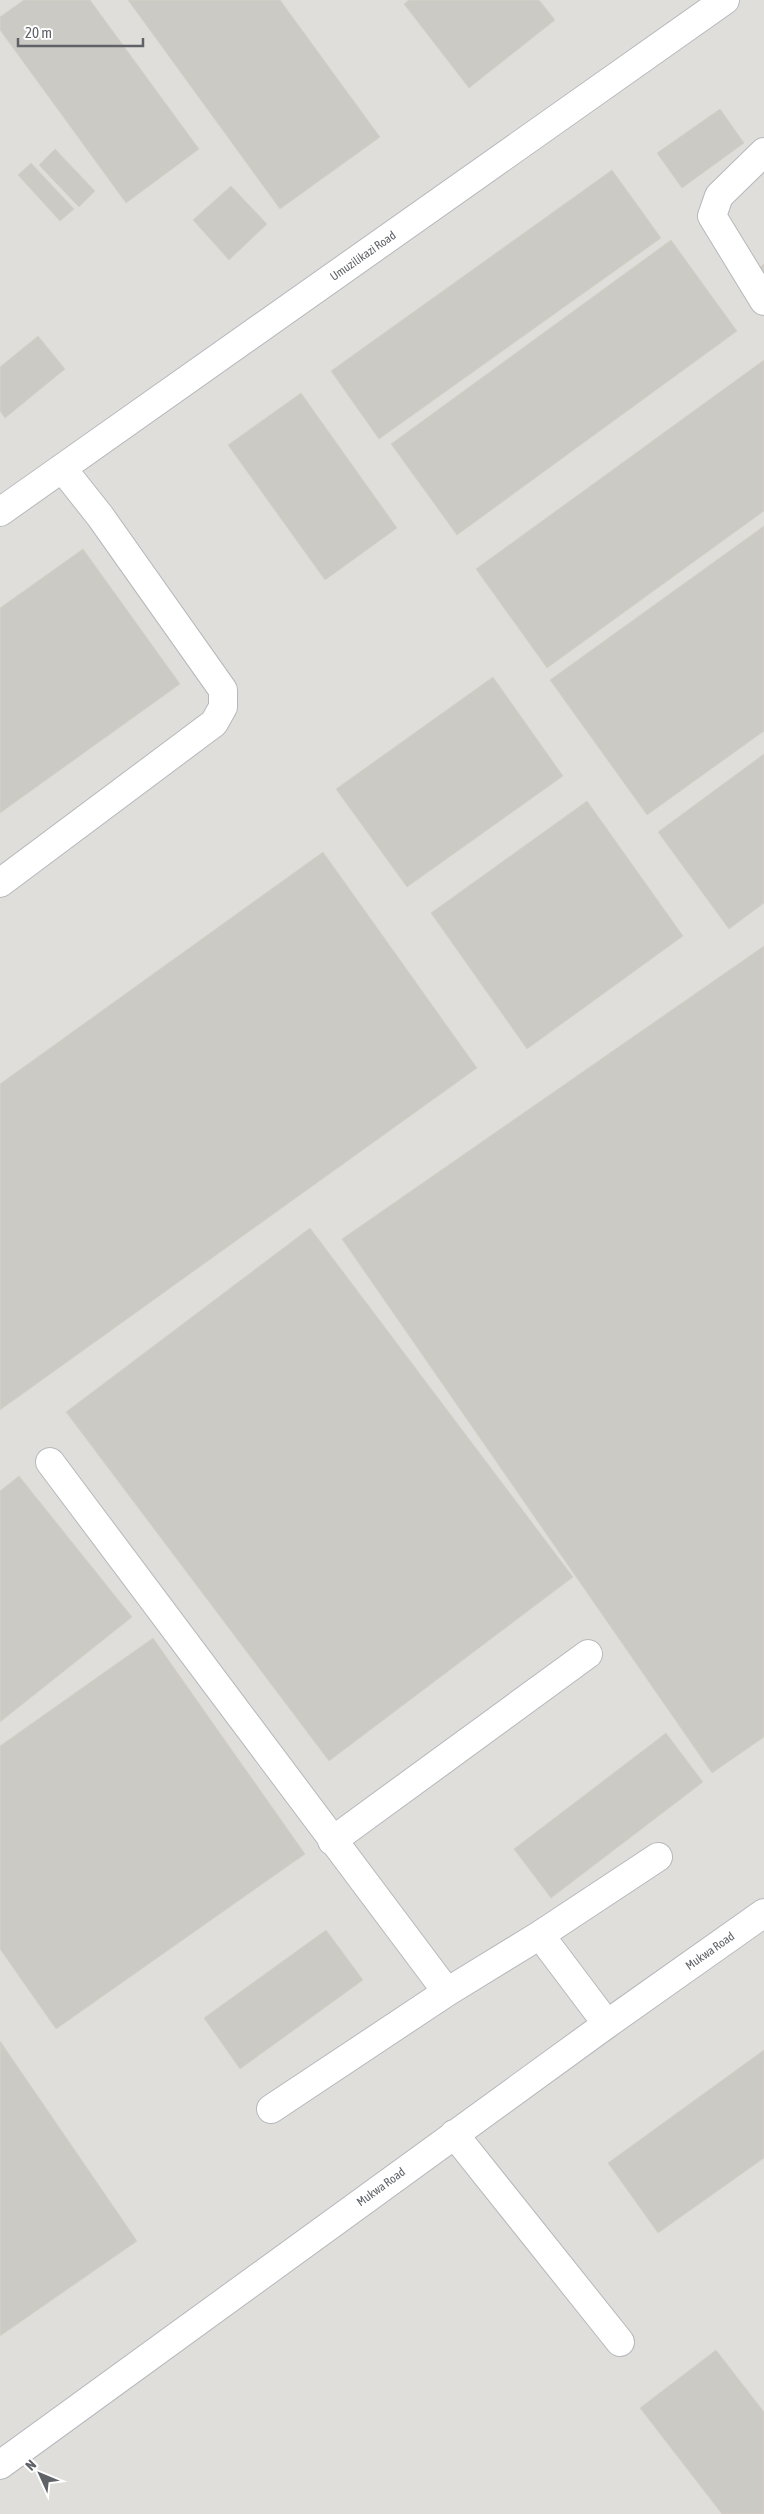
<svg xmlns="http://www.w3.org/2000/svg" width="764" height="2514" font-family="'Asap Condensed',sans-serif">
  <rect width="100%" height="100%" fill="#f1efe8"/>
  <path fill="#e0deda" d="M 0,0 L 764,0 L 764,2514 L 0,2514 Z"/>
  <path fill="#cccac5" stroke="#d6d1c6" d="M 24,0 L 90,0 L 199,149 L 126,203 L 0,30 L 0,17 Z
    M 128,0 L 280,0 L 380,137 L 280,209 Z
    M 409,0 L 539,0 L 555,20 L 469,88 L 404,4 Z
    M 720,109 L 744,143 L 682,188 L 657,153 Z
    M 55,149 L 95,191 L 79,207 L 39,165 Z
    M 31,163 L 74,209 L 60,221 L 18,175 Z
    M 612,170 L 661,238 L 379,439 L 331,371 Z
    M 231,186 L 267,224 L 229,260 L 193,220 Z
    M 671,240 L 737,331 L 457,535 L 391,444 Z
    M 764,264 L 764,280 L 757,269 Z
    M 38,336 L 65,369 L 5,418 L 0,411 L 0,367 Z
    M 764,360 L 764,511 L 547,668 L 476,569 Z
    M 301,393 L 397,528 L 325,580 L 228,445 Z
    M 764,526 L 764,731 L 647,815 L 550,680 Z
    M 83,549 L 180,684 L 0,813 L 0,608 Z
    M 493,677 L 563,776 L 407,887 L 336,789 Z
    M 764,754 L 764,903 L 729,929 L 658,832 Z
    M 587,801 L 683,936 L 527,1049 L 431,913 Z
    M 323,852 L 477,1068 L 0,1410 L 0,1084 Z
    M 764,946 L 764,1737 L 712,1773 L 342,1239 Z
    M 310,1228 L 573,1577 L 329,1761 L 66,1412 Z
    M 19,1476 L 132,1617 L 0,1722 L 0,1491 Z
    M 153,1638 L 305,1854 L 56,2029 L 0,1949 L 0,1746 Z
    M 666,1733 L 703,1782 L 551,1898 L 514,1849 Z
    M 326,1930 L 363,1980 L 240,2069 L 204,2018 Z
    M 0,2041 L 137,2241 L 0,2336 Z
    M 764,2050 L 764,2158 L 658,2233 L 608,2163 Z
    M 716,2350 L 764,2412 L 764,2514 L 722,2514 L 640,2408 Z"/>
  <g fill="none" stroke-linecap="round" stroke-linejoin="round">
    <g stroke="#b5b8bc" stroke-width="30">
      <path id="minor" d="M 764,152 L 719,196 L 712,216 L 764,301
        M 0,512 L 725,0
        M 0,883 L 214,723 L 223,707 L 223,690 L 100,516 L 62,468
        M 50,1462 L 447,1992 L 540,1935 L 658,1857
        M 332,1841 L 588,1654
        M 540,1935 L 607,2024
        M 271,2109 L 447,1992
        M 454,2134 L 620,2342
        M 0,2465 L 607,2024 L 764,1913"/>
    </g>
    <use href="#minor" stroke="#fff" stroke-width="28"/>
  </g>
  <g text-anchor="middle" stroke-width="5" stroke-linejoin="round" paint-order="stroke">
    <g font-size="12" fill="#5f6368" stroke="#fff">
      <text transform="translate(363 256) rotate(-35)" y="4">Umuzilikazi Road</text>
      <text transform="translate(710 1951) rotate(-35)" y="4">Mukwa Road</text>
      <text transform="translate(381 2187) rotate(-36)" y="4">Mukwa Road</text>
    </g>
  </g>
  <g transform="translate(40 2474) rotate(314)" stroke="#ffffff" stroke-width="4" paint-order="stroke">
  <path d="M0-4L9 19L0 12L-9 19Z" fill="#5f6368"/>
  <text y="-8" font-size="14" font-weight="bold" text-anchor="middle" fill="#5f6368">N</text>
  </g>
  <path d="M18 38v8h125v-8" fill="none" stroke="#5f6368" stroke-width="2.5"/>
  <text x="25" y="38" font-size="15" fill="#5f6368" stroke="#ffffff" stroke-width="4" paint-order="stroke">20 m</text>
</svg>
